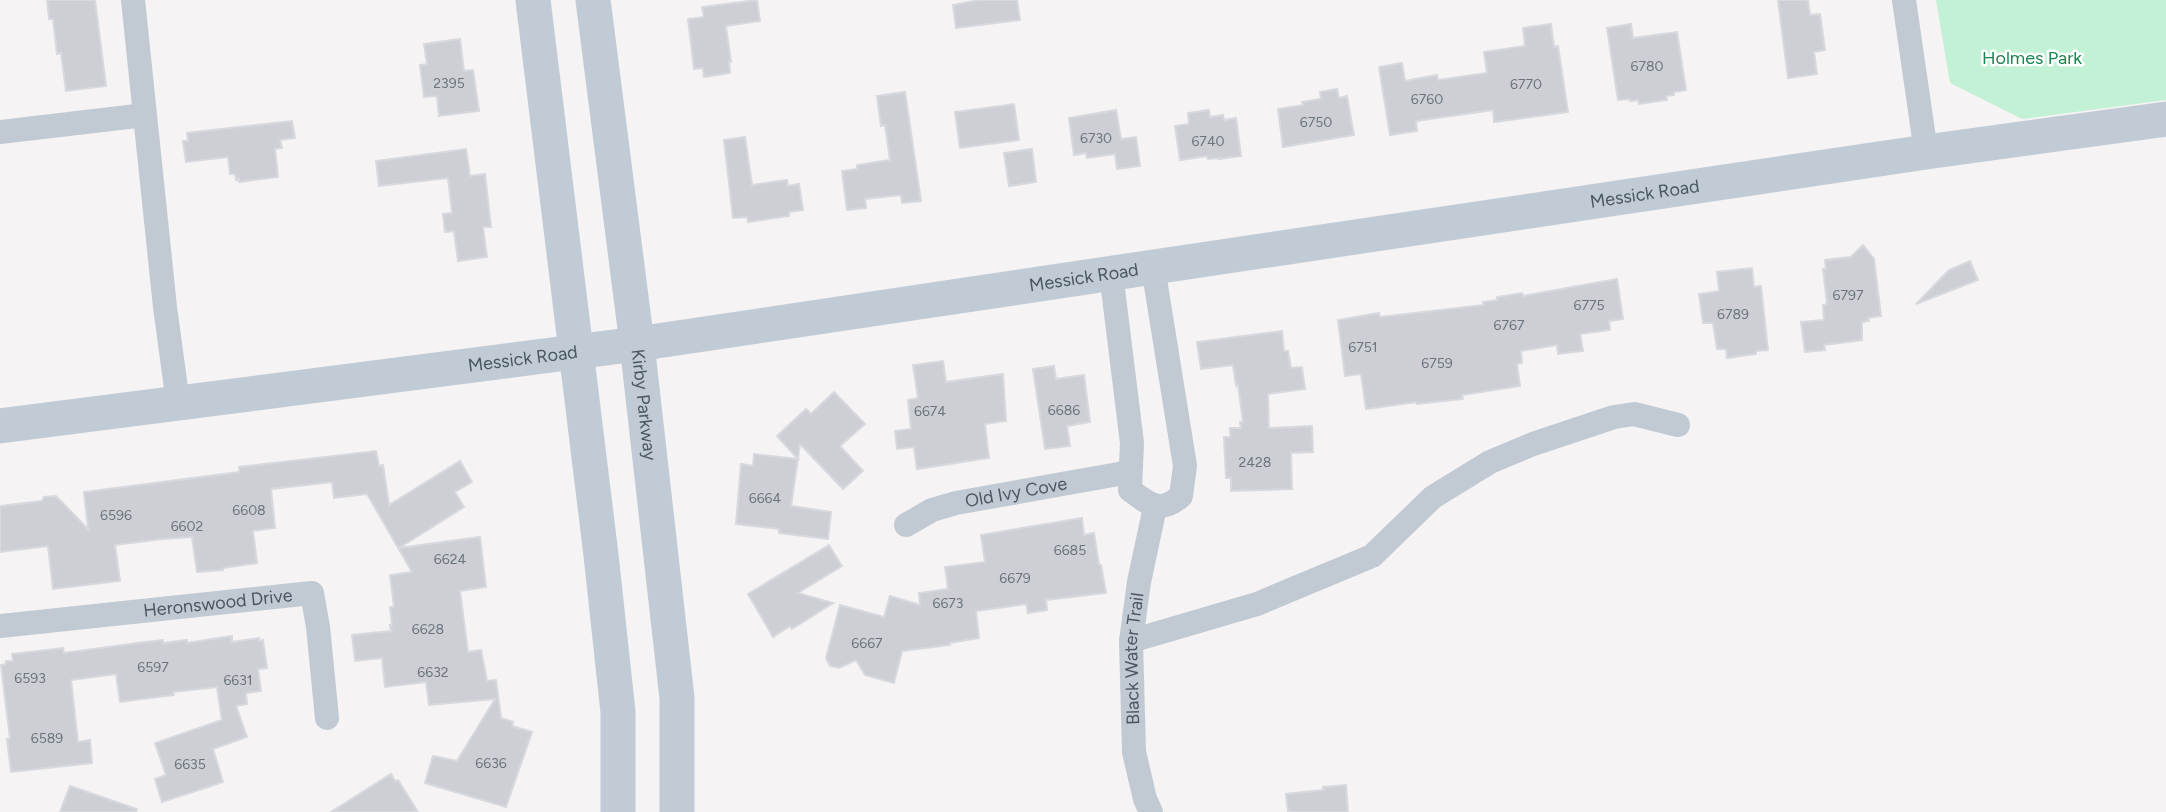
<svg xmlns="http://www.w3.org/2000/svg" width="2166" height="812" font-family="Figtree,sans-serif">
  <rect width="100%" height="100%" fill="#f5f3f3"/>
  <path fill="#c3f1d5" d="M 1936,0 L 2166,0 L 2166,100 L 2022,119 L 1950,83 Z"/>
  <path fill="#cdcfd5" stroke="#d7d9de" stroke-width="2" d="M 47,0 L 95,0 L 106,86 L 66,91 L 61,53 L 57,54 L 53,19 L 49,19 Z
    M 757,0 L 760,21 L 726,26 L 731,62 L 729,62 L 730,73 L 704,77 L 703,68 L 694,69 L 688,19 L 704,17 L 702,7 Z
    M 979,0 L 1017,0 L 1020,20 L 956,28 L 953,5 Z
    M 1778,0 L 1808,0 L 1810,15 L 1820,14 L 1825,50 L 1814,52 L 1817,74 L 1788,78 Z
    M 1551,24 L 1554,47 L 1558,46 L 1568,112 L 1494,122 L 1493,110 L 1416,121 L 1417,131 L 1390,135 L 1379,67 L 1402,63 L 1405,81 L 1437,75 L 1438,80 L 1487,73 L 1484,52 L 1525,46 L 1523,28 Z
    M 1631,24 L 1633,38 L 1677,32 L 1686,90 L 1674,92 L 1674,95 L 1666,96 L 1667,100 L 1639,104 L 1638,100 L 1630,101 L 1630,99 L 1618,100 L 1607,28 Z
    M 460,39 L 464,71 L 473,70 L 479,111 L 439,116 L 437,96 L 424,97 L 420,65 L 427,64 L 424,44 Z
    M 1337,89 L 1339,98 L 1347,96 L 1354,135 L 1283,147 L 1278,109 L 1303,105 L 1302,102 L 1321,99 L 1320,92 Z
    M 905,92 L 921,201 L 902,203 L 901,195 L 865,199 L 866,208 L 847,210 L 842,171 L 857,169 L 857,165 L 890,160 L 885,125 L 881,126 L 877,96 Z
    M 1014,104 L 1019,140 L 960,148 L 955,112 Z
    M 1116,110 L 1121,139 L 1136,137 L 1140,166 L 1117,169 L 1115,154 L 1087,158 L 1086,153 L 1074,155 L 1069,118 Z
    M 1209,110 L 1210,117 L 1223,115 L 1224,120 L 1236,118 L 1241,156 L 1219,159 L 1219,158 L 1208,159 L 1207,156 L 1180,160 L 1175,126 L 1189,124 L 1188,113 Z
    M 292,121 L 295,138 L 280,140 L 282,148 L 275,149 L 278,177 L 239,182 L 239,179 L 236,180 L 235,174 L 230,174 L 228,157 L 186,162 L 183,141 L 188,141 L 187,133 Z
    M 745,137 L 752,185 L 787,180 L 788,186 L 799,184 L 803,210 L 789,212 L 789,216 L 748,222 L 747,217 L 733,218 L 724,140 Z
    M 466,149 L 470,176 L 485,174 L 491,227 L 483,227 L 487,257 L 458,261 L 454,231 L 445,232 L 443,214 L 452,213 L 448,178 L 379,186 L 376,161 Z
    M 1032,149 L 1036,182 L 1009,186 L 1004,153 Z
    M 1863,245 L 1874,259 L 1881,316 L 1868,318 L 1869,321 L 1862,322 L 1862,340 L 1824,345 L 1825,350 L 1805,352 L 1801,322 L 1824,320 L 1823,305 L 1827,304 L 1823,269 L 1826,269 L 1825,260 L 1851,257 Z
    M 1970,261 L 1978,280 L 1916,304 L 1949,270 Z
    M 1752,268 L 1754,287 L 1761,286 L 1768,350 L 1756,351 L 1756,354 L 1727,358 L 1726,349 L 1717,349 L 1713,323 L 1703,323 L 1699,294 L 1719,291 L 1717,272 Z
    M 1617,279 L 1623,319 L 1609,321 L 1610,330 L 1580,334 L 1583,351 L 1558,354 L 1557,345 L 1521,351 L 1522,363 L 1517,364 L 1520,386 L 1462,395 L 1463,399 L 1417,404 L 1416,402 L 1366,409 L 1361,374 L 1345,376 L 1338,320 L 1379,313 L 1380,317 L 1484,305 L 1483,302 L 1497,300 L 1497,297 L 1522,293 L 1523,296 Z
    M 1282,331 L 1284,351 L 1288,351 L 1291,368 L 1302,367 L 1305,389 L 1268,394 L 1269,428 L 1312,426 L 1313,452 L 1291,453 L 1292,489 L 1231,491 L 1231,478 L 1226,478 L 1224,437 L 1230,437 L 1230,428 L 1241,428 L 1240,422 L 1243,422 L 1238,385 L 1236,386 L 1233,365 L 1201,369 L 1197,342 Z
    M 943,361 L 946,382 L 1003,374 L 1006,421 L 985,424 L 989,458 L 917,469 L 914,447 L 897,449 L 895,431 L 911,429 L 908,400 L 918,398 L 913,365 Z
    M 1054,366 L 1056,379 L 1084,375 L 1090,422 L 1067,426 L 1070,446 L 1045,449 L 1033,369 Z
    M 834,392 L 865,424 L 840,446 L 863,471 L 843,489 L 800,444 L 791,506 L 831,512 L 828,539 L 779,533 L 779,529 L 736,524 L 741,464 L 753,466 L 754,454 L 798,459 L 777,436 L 806,409 L 811,414 Z
    M 376,451 L 379,466 L 383,465 L 389,505 L 460,461 L 472,482 L 455,492 L 464,507 L 399,548 L 480,537 L 486,587 L 460,591 L 468,652 L 481,650 L 487,681 L 496,680 L 501,718 L 513,722 L 512,726 L 532,732 L 506,807 L 425,783 L 433,756 L 457,761 L 495,699 L 429,705 L 426,682 L 385,687 L 382,658 L 355,661 L 352,635 L 391,631 L 390,625 L 392,625 L 390,607 L 394,607 L 390,575 L 412,572 L 367,494 L 334,498 L 332,482 L 271,489 L 275,528 L 253,531 L 257,563 L 223,568 L 223,570 L 197,572 L 192,537 L 162,539 L 115,545 L 120,581 L 53,589 L 48,546 L 0,552 L 0,506 L 42,501 L 44,497 L 56,496 L 88,529 L 84,492 L 239,472 L 239,467 Z
    M 1082,518 L 1084,535 L 1094,533 L 1099,565 L 1101,565 L 1106,593 L 1046,600 L 1047,610 L 1028,613 L 1026,604 L 976,611 L 979,638 L 949,643 L 950,645 L 902,651 L 894,683 L 865,675 L 856,660 L 839,668 L 830,666 L 826,658 L 840,605 L 884,617 L 890,596 L 920,605 L 919,593 L 948,589 L 945,567 L 985,562 L 981,535 Z
    M 829,545 L 842,566 L 798,593 L 833,603 L 792,629 L 790,626 L 773,637 L 748,594 Z
    M 232,636 L 232,642 L 259,638 L 259,641 L 263,640 L 267,668 L 258,669 L 261,691 L 246,693 L 247,704 L 236,706 L 247,737 L 213,749 L 223,782 L 162,802 L 155,779 L 166,775 L 155,743 L 222,720 L 217,687 L 173,692 L 174,695 L 120,702 L 116,674 L 71,680 L 78,742 L 90,740 L 92,763 L 11,772 L 7,739 L 10,739 L 1,665 L 6,664 L 6,661 L 13,661 L 12,654 L 63,648 L 64,653 L 145,642 L 163,640 L 163,643 L 187,640 L 187,643 Z
    M 391,774 L 395,781 L 398,780 L 418,812 L 331,812 Z
    M 1346,785 L 1348,812 L 1288,812 L 1286,794 L 1324,790 L 1323,787 Z
    M 70,786 L 137,809 L 136,812 L 60,812 Z"/>
  <g fill="none" stroke-linecap="round" stroke-linejoin="round">
    <g stroke="#c1cad2" stroke-width="24">
      <path d="M 133,0 L 165,307 L 178,403"/>
      <path d="M 1904,0 L 1926,152"/>
      <path d="M 0,132 L 145,115"/>
      <path d="M 1111,273 L 1132,443 L 1130,490 C 1150,505 1161,514 1181,496 L 1185,466 L 1153,267"/>
      <path id="s1" d="M 906,525 L 932,510 L 956,503 L 1130,472"/>
      <path id="s2" d="M 0,626 L 312,593 L 318,627 L 327,718"/>
      <path d="M 1131,641 L 1257,604 L 1372,556 L 1433,497 L 1490,462 L 1533,444 L 1614,417 L 1634,414 L 1678,425"/>
      <path id="s3" d="M 1151,812 L 1145,799 L 1134,752 L 1131,641 L 1139,582 L 1155,507"/>
    </g>
    <g stroke="#c1cbd6" stroke-width="35">
      <path d="M 533,0 L 601,555 L 618,712 L 618,812"/>
      <path id="s4" d="M 593,0 L 637,344 L 677,698 L 677,812"/>
      <path id="s5" d="M 0,426 L 637,344 L 1926,152 L 2166,119"/>
    </g>
  </g>
  <g text-anchor="middle" stroke-width="5" stroke-linejoin="round" paint-order="stroke">
    <g font-size="14" fill="#6b747e">
      <text x="1647" y="71">6780</text>
      <text x="449" y="88">2395</text>
      <text x="1526" y="89">6770</text>
      <text x="1427" y="104">6760</text>
      <text x="1316" y="127">6750</text>
      <text x="1096" y="143">6730</text>
      <text x="1208" y="146">6740</text>
      <text x="1848" y="300">6797</text>
      <text x="1589" y="310">6775</text>
      <text x="1733" y="319">6789</text>
      <text x="1509" y="330">6767</text>
      <text x="1363" y="352">6751</text>
      <text x="1437" y="368">6759</text>
      <text x="1064" y="415">6686</text>
      <text x="930" y="416">6674</text>
      <text x="1255" y="467">2428</text>
      <text x="765" y="503">6664</text>
      <text x="249" y="515">6608</text>
      <text x="116" y="520">6596</text>
      <text x="187" y="531">6602</text>
      <text x="1070" y="555">6685</text>
      <text x="450" y="564">6624</text>
      <text x="1015" y="583">6679</text>
      <text x="948" y="608">6673</text>
      <text x="428" y="634">6628</text>
      <text x="867" y="648">6667</text>
      <text x="153" y="672">6597</text>
      <text x="433" y="677">6632</text>
      <text x="30" y="683">6593</text>
      <text x="238" y="685">6631</text>
      <text x="47" y="743">6589</text>
      <text x="491" y="768">6636</text>
      <text x="190" y="769">6635</text>
    </g>
    <g font-size="18" fill="#17864f" stroke="#fff">
      <text x="2032" y="64">Holmes Park</text>
    </g>
    <g font-size="18" fill="#4a5661" stroke="#fff">
      <text dy="6" stroke="none"><textPath href="#s5" startOffset="1661">Messick Road</textPath></text>
      <text dy="6" stroke="none"><textPath href="#s5" startOffset="1094">Messick Road</textPath></text>
      <text dy="6" stroke="none"><textPath href="#s5" startOffset="527">Messick Road</textPath></text>
      <text dy="6" stroke="none"><textPath href="#s4" startOffset="408">Kirby Parkway</textPath></text>
      <text dy="6" stroke="none"><textPath href="#s1" startOffset="116">Old Ivy Cove</textPath></text>
      <text dy="6" stroke="none"><textPath href="#s2" startOffset="219">Heronswood Drive</textPath></text>
      <text dy="6" stroke="none"><textPath href="#s3" startOffset="156">Black Water Trail</textPath></text>
    </g>
  </g>
</svg>
